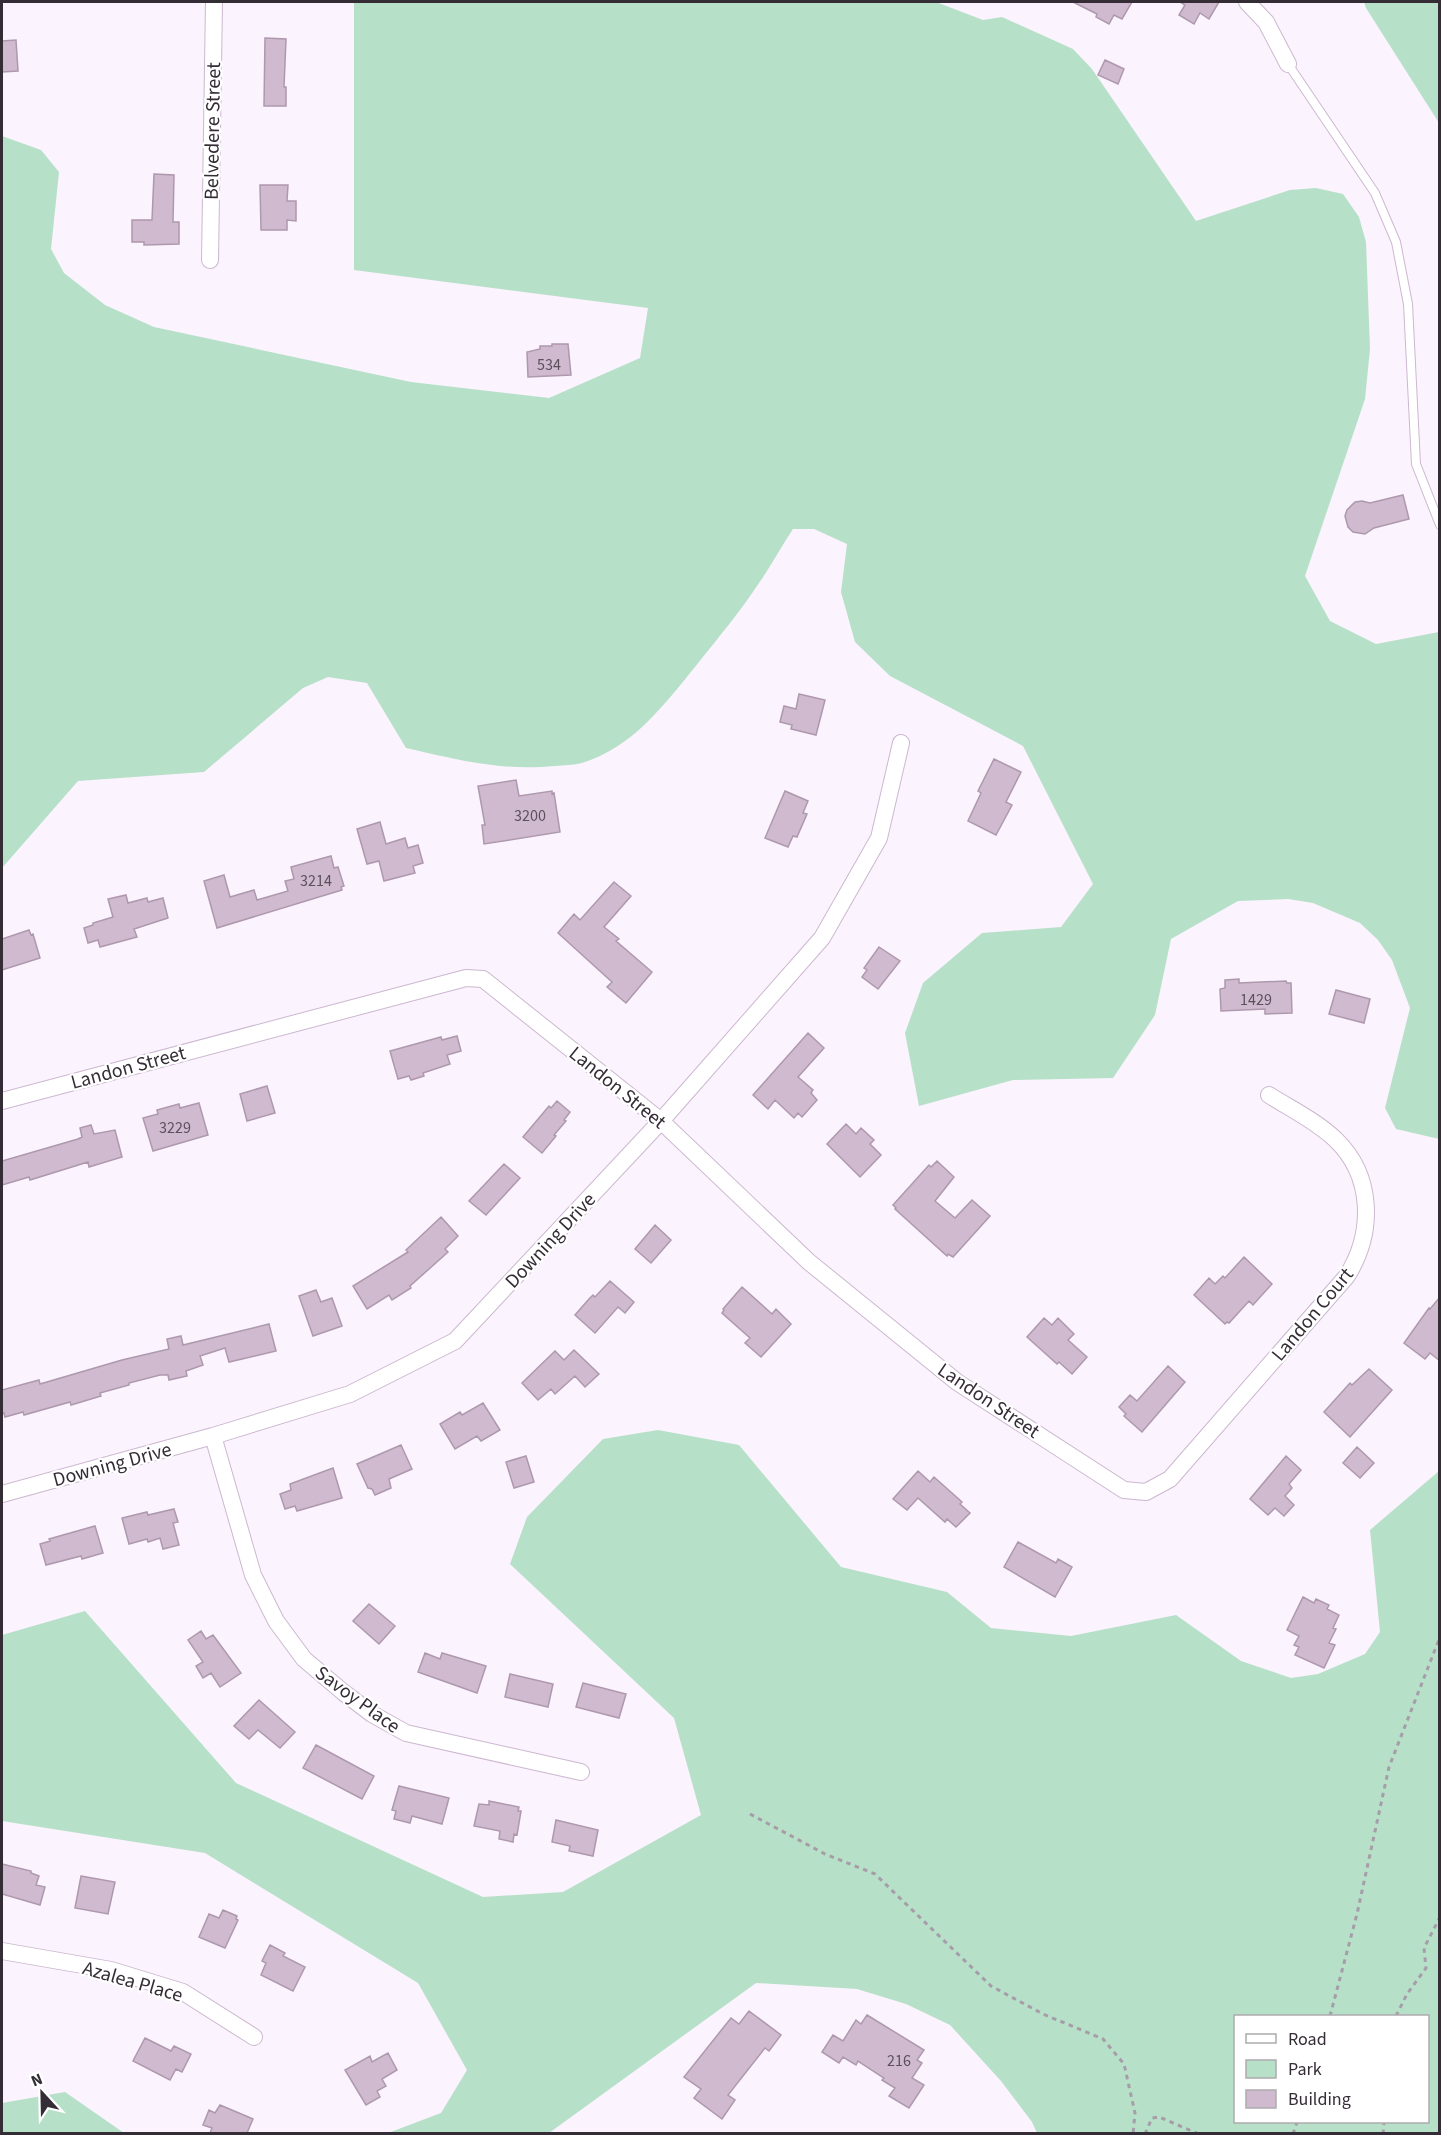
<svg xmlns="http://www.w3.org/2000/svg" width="1441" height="2135" font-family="'Source Sans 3',sans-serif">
  <rect width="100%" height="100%" fill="#fbf3fd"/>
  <path fill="#b7e0c9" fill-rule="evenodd" d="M 354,2 L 936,2 L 983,20 L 1002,17 L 1073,49 L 1092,69 L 1196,221 L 1290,190 L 1316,188 L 1343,194 L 1359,217 L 1366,242 L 1370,349 L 1365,399 L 1305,576 L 1330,621 L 1376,644 L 1439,632 L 1439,1139 L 1396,1129 L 1385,1108 L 1410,1008 L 1392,960 L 1378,940 L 1360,923 L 1313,903 L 1288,899 L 1238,901 L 1171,939 L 1155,1015 L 1113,1078 L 1013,1080 L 919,1106 L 905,1033 L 923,983 L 982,933 L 1061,927 L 1093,884 L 1023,746 L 890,676 L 855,642 L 841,592 L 847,544 L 814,529 L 793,529 C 781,547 771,566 759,583 C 740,612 717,639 695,667 C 663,706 633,747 582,763 C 574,765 564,765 555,766 C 500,771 459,760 406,748 L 367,683 L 328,677 L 303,688 L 204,772 L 78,781 L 2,868 L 2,136 L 41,150 L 59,172 L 51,249 L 64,273 L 105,305 L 154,327 L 411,382 L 549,398 L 640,358 L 648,308 L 354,270 Z
    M 1364,2 L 1439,2 L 1439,123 L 1366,8 Z
    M 658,1430 L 739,1445 L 841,1567 L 947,1592 L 991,1628 L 1071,1636 L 1176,1615 L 1241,1661 L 1291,1678 L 1318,1674 L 1365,1654 L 1380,1632 L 1370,1530 L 1439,1471 L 1439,2133 L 1037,2133 L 1032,2122 L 1001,2081 L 950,2025 L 906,2004 L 857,1989 L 756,1983 L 549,2133 L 388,2133 L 441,2113 L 467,2070 L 418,1983 L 205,1853 L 2,1821 L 2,1635 L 85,1611 L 236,1783 L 483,1897 L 563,1892 L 701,1815 L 674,1718 L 510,1564 L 527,1517 L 603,1439 ZM 1236,2016 L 1428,2016 L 1428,2122 L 1236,2122 Z
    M 65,2092 L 124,2133 L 2,2133 L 2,2103 Z"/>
  <path fill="#d0bacf" stroke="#ae98ad" stroke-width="1.5" d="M 1073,2 L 1132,2 L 1122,19 L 1114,15 L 1109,24 L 1096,17 L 1097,14 Z
    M 1180,2 L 1219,2 L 1209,19 L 1200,13 L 1194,24 L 1179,15 L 1185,5 Z
    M 265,38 L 286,39 L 284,87 L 286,87 L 286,106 L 264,106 Z
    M 16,40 L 18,71 L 2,72 L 2,41 Z
    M 1105,60 L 1124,69 L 1118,84 L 1098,75 Z
    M 154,174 L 174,175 L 173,222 L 179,222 L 179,244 L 144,245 L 144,242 L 132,242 L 132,220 L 152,220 Z
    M 260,185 L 288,185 L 287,201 L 296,201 L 296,221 L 287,220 L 287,230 L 261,230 Z
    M 552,344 L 568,344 L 571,375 L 528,377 L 527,352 L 540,349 L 540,346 L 552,346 Z
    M 1403,495 L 1409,519 L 1374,528 L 1365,534 L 1353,532 L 1348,527 L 1345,516 L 1347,510 L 1355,502 L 1362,501 L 1370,503 Z
    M 799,694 L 825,700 L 816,735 L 791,729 L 792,725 L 780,722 L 784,706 L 796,709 Z
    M 994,759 L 1021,772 L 1006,802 L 1012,805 L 996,835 L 968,821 L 981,793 L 978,791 Z
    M 516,780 L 519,796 L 552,791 L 552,794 L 554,793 L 560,832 L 484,844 L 482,825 L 485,825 L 478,786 Z
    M 785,791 L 808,801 L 803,813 L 807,814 L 797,837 L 793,836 L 788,847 L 765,838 Z
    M 380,822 L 386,844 L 405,838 L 408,848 L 418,845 L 423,863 L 413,866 L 415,873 L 384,881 L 379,861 L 367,864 L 357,829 Z
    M 331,856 L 334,868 L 338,867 L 344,886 L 341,887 L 342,890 L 217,928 L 204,881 L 224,875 L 230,897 L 254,890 L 257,900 L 288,891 L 285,881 L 294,879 L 291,867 Z
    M 614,882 L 631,896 L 604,927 L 619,939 L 616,941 L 652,972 L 626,1003 L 607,987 L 612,982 L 558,933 L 574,914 L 580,920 Z
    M 126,895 L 128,903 L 147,898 L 148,902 L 163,898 L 168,918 L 134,929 L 137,937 L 100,947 L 98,940 L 88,943 L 84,928 L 93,925 L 93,923 L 113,917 L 108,899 Z
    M 29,930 L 31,935 L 33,934 L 40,958 L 2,970 L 2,939 Z
    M 879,947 L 900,961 L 878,989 L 862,977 L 867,970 L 864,968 Z
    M 1239,979 L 1239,983 L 1286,981 L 1287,983 L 1291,983 L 1292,1013 L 1265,1014 L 1265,1009 L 1221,1011 L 1220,989 L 1225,988 L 1225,980 Z
    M 1336,990 L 1370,999 L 1364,1023 L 1329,1014 Z
    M 808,1033 L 824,1048 L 798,1077 L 813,1090 L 811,1093 L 817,1100 L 802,1117 L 798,1113 L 794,1118 L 775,1100 L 768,1109 L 753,1095 Z
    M 457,1036 L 461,1051 L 447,1055 L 450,1064 L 423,1073 L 424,1076 L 411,1080 L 409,1076 L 398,1079 L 390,1051 L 441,1037 L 442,1040 Z
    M 267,1086 L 275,1113 L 247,1121 L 240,1094 Z
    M 557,1101 L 570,1112 L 564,1120 L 566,1121 L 554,1135 L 556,1136 L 542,1153 L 523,1137 L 549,1106 L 551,1108 Z
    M 199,1103 L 208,1135 L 153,1151 L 143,1118 L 158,1114 L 157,1110 L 179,1104 L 180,1108 Z
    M 846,1124 L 856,1134 L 861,1128 L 874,1140 L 870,1144 L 881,1155 L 860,1177 L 827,1144 Z
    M 91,1125 L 94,1134 L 115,1130 L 122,1157 L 89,1167 L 88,1162 L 30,1180 L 29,1177 L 2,1185 L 2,1161 L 78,1139 L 82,1137 L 80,1128 Z
    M 937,1161 L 954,1177 L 935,1201 L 955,1218 L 972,1200 L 990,1216 L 953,1257 L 948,1254 L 947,1256 L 895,1209 L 896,1208 L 893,1205 L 929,1165 L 931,1167 Z
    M 504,1164 L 520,1178 L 486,1215 L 469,1201 Z
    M 441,1217 L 458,1236 L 445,1249 L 448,1252 L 410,1286 L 411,1288 L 392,1300 L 389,1295 L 367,1309 L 353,1286 L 408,1252 L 406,1250 Z
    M 655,1225 L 671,1240 L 651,1263 L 635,1249 Z
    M 1244,1257 L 1272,1284 L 1253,1305 L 1249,1301 L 1229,1323 L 1227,1322 L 1225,1324 L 1194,1295 L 1209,1278 L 1215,1284 L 1223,1276 L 1225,1278 Z
    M 610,1281 L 634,1302 L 625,1313 L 618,1307 L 595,1333 L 575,1315 L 589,1299 L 593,1295 L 595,1297 Z
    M 742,1287 L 772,1314 L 776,1309 L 791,1324 L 761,1357 L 745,1343 L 750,1338 L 722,1313 L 724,1310 L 723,1309 Z
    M 316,1290 L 321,1302 L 332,1298 L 342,1326 L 313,1336 L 299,1296 Z
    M 1440,1297 L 1440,1361 L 1430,1353 L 1425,1359 L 1404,1343 L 1429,1308 L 1430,1309 Z
    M 1044,1318 L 1052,1325 L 1058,1318 L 1074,1334 L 1068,1340 L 1087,1357 L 1072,1374 L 1059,1362 L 1057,1364 L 1027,1337 Z
    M 269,1324 L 276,1351 L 229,1362 L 225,1348 L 200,1356 L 203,1365 L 186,1371 L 187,1376 L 169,1380 L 168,1375 L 160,1375 L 129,1383 L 129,1385 L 100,1393 L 101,1396 L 71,1405 L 70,1402 L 24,1415 L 23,1412 L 5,1417 L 4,1413 L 2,1414 L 2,1390 L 39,1380 L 40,1384 L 122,1360 L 169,1349 L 167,1339 L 181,1336 L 183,1345 Z
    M 574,1350 L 599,1374 L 585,1387 L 575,1376 L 555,1394 L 551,1389 L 538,1400 L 522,1383 L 555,1351 L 564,1360 Z
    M 1168,1366 L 1185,1382 L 1142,1432 L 1124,1416 L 1126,1414 L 1119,1407 L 1130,1395 L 1137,1401 Z
    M 1369,1369 L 1392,1390 L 1350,1437 L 1324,1412 L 1350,1383 L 1352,1385 Z
    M 483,1403 L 500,1430 L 481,1441 L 477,1436 L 455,1449 L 440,1424 L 460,1412 L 462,1415 Z
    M 401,1445 L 412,1469 L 389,1479 L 391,1488 L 375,1495 L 372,1489 L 368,1488 L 357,1464 Z
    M 1357,1447 L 1374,1463 L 1360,1478 L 1343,1463 Z
    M 526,1456 L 534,1482 L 514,1488 L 506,1462 Z
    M 1286,1456 L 1301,1470 L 1289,1484 L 1292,1488 L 1285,1496 L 1294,1505 L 1284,1516 L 1275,1508 L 1268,1515 L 1250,1499 Z
    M 333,1468 L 342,1498 L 297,1511 L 295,1506 L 285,1509 L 280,1494 L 291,1490 L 290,1484 Z
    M 918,1471 L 930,1482 L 934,1477 L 962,1502 L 960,1504 L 970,1513 L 956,1527 L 947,1519 L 945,1522 L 918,1498 L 907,1510 L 893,1499 Z
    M 174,1509 L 178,1522 L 173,1523 L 179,1545 L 163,1549 L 160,1538 L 148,1542 L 147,1539 L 129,1544 L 122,1518 L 147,1512 L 148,1515 Z
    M 95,1526 L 103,1553 L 82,1559 L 81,1556 L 46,1565 L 40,1544 L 50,1541 L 49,1539 Z
    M 1018,1542 L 1056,1563 L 1058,1559 L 1072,1567 L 1055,1597 L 1004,1567 Z
    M 1303,1597 L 1314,1603 L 1316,1599 L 1329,1605 L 1327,1609 L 1339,1615 L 1333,1628 L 1336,1629 L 1329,1643 L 1335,1645 L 1324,1668 L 1295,1655 L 1299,1647 L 1294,1645 L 1299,1636 L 1287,1630 Z
    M 369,1604 L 395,1626 L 379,1644 L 353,1621 Z
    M 201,1631 L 206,1639 L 213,1635 L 241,1673 L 220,1687 L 211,1673 L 203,1678 L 196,1666 L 203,1662 L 188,1640 Z
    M 425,1653 L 440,1659 L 442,1653 L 486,1666 L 477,1693 L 418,1672 Z
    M 510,1674 L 553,1684 L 548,1707 L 505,1697 Z
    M 583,1683 L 626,1694 L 619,1718 L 576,1707 Z
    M 259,1700 L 295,1732 L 280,1748 L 258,1730 L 249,1739 L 234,1726 Z
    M 316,1745 L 374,1776 L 362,1799 L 303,1768 Z
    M 399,1786 L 449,1798 L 442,1824 L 412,1816 L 410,1823 L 394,1819 L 396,1811 L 392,1810 Z
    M 489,1801 L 519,1807 L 518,1811 L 521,1811 L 517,1835 L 514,1834 L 513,1842 L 499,1839 L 500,1831 L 474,1826 L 479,1804 L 489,1805 Z
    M 556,1820 L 598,1830 L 593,1856 L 569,1851 L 570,1846 L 552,1842 Z
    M 2,1864 L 31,1871 L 31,1873 L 39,1876 L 36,1885 L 45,1887 L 40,1905 L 2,1894 Z
    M 81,1876 L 115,1882 L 108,1914 L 75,1908 Z
    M 223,1910 L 237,1916 L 236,1919 L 238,1920 L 225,1948 L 199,1937 L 209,1914 L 219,1918 Z
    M 270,1945 L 285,1953 L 283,1956 L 305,1967 L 293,1991 L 261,1975 L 266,1963 L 262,1961 Z
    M 749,2011 L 781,2035 L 769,2051 L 765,2048 L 728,2095 L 735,2100 L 722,2119 L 694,2098 L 701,2089 L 684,2077 L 731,2018 L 739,2024 Z
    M 867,2015 L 924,2050 L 917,2060 L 922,2063 L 912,2078 L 924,2085 L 909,2108 L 889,2096 L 895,2088 L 882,2080 L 884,2078 L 858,2061 L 856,2065 L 843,2057 L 839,2063 L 822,2052 L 833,2035 L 843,2041 L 856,2020 L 861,2024 Z
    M 145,2038 L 171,2051 L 174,2046 L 191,2054 L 182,2072 L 176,2069 L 170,2080 L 133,2061 Z
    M 388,2053 L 397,2070 L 382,2079 L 386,2086 L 377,2091 L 380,2097 L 366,2105 L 345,2070 L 370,2056 L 372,2062 Z
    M 220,2105 L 253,2119 L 247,2133 L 210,2133 L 212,2128 L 203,2125 L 209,2110 L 215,2113 Z"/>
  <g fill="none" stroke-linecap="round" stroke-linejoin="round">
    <g stroke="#ccb8d0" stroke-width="10">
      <path id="lane" d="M 1288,64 L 1375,193 L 1396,242 L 1408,304 L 1416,464 L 1440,525"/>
    </g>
    <g stroke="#ccb8d0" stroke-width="18">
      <path id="street" d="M 1247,2 L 1266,22 L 1288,64
        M 210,260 L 214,2
        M 2,1101 L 466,978 L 483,979 L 661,1121 L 809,1262 L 957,1382 L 1124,1490 L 1146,1492 L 1170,1479 L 1347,1276 C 1374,1233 1374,1176 1335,1139 C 1316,1121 1291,1109 1269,1095
        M 213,1436 L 253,1575 L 276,1621 L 304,1659 L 343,1692 L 372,1714 L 406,1733 L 581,1772
        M 2,1494 L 213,1436 L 350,1394 L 455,1341 L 661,1121 L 822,938 L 879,838 L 901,743
        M 2,1951 L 111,1970 L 183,1992 L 254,2037"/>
    </g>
    <path stroke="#a59da7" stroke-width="3" stroke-dasharray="4.5 4.5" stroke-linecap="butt" d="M 750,1814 L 825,1854 L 875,1874 L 991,1986 L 1043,2014 L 1103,2039 L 1124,2064 L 1135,2113 L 1133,2134
      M 1330,2016 L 1357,1914 L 1389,1767 L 1440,1637
      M 1396,2016 L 1407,1994 L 1426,1968 L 1424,1948 L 1440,1917
      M 1145,2134 L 1152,2118 L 1159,2117 L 1199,2134
      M 1293,2134 L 1297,2122
      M 1383,2134 L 1384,2122"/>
    <use href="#lane" stroke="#fff" stroke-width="8"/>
    <use href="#street" stroke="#fff" stroke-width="16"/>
  </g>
  <g text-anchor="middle" stroke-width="4.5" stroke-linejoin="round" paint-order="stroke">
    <g font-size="16" fill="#5c505c">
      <text x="549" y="370">534</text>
      <text x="530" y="821">3200</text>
      <text x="316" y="886">3214</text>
      <text x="1256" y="1005">1429</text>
      <text x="175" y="1133">3229</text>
      <text x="899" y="2066">216</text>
    </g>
    <g font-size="20" fill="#352d36" stroke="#fff">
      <text transform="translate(212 131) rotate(-89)" y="7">Belvedere Street</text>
      <text transform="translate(128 1067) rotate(-15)" y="7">Landon Street</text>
      <text transform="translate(618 1087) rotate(39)" y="7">Landon Street</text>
      <text transform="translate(550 1240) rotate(-47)" y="7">Downing Drive</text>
      <text transform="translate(1312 1314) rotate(-50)" y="7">Landon Court</text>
      <text transform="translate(989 1400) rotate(34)" y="7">Landon Street</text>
      <text transform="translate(112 1464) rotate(-15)" y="7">Downing Drive</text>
      <text transform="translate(358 1699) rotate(36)" y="7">Savoy Place</text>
      <text transform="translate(133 1981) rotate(16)" y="7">Azalea Place</text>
    </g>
  </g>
  <rect width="1441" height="2135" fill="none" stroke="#352d36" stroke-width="6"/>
  <rect x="1234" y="2015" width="195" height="108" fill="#ffffff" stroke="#aeabaf" stroke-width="1.5"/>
  <rect x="1246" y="2034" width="30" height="9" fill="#ffffff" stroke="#aeabaf" stroke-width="1.5"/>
  <text x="1288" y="2045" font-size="18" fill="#352d36">Road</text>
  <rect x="1246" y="2060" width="30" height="18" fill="#b7e0c9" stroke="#aeabaf" stroke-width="1.5"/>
  <text x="1288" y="2075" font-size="18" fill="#352d36">Park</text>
  <rect x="1246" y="2090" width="30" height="18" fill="#d0bacf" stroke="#aeabaf" stroke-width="1.5"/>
  <text x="1288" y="2105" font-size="18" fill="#352d36">Building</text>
  <g transform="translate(42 2093) rotate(338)" stroke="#ffffff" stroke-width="4.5" paint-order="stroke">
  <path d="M0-4.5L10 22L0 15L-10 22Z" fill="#352d36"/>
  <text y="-9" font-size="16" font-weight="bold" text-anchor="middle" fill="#352d36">N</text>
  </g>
</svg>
